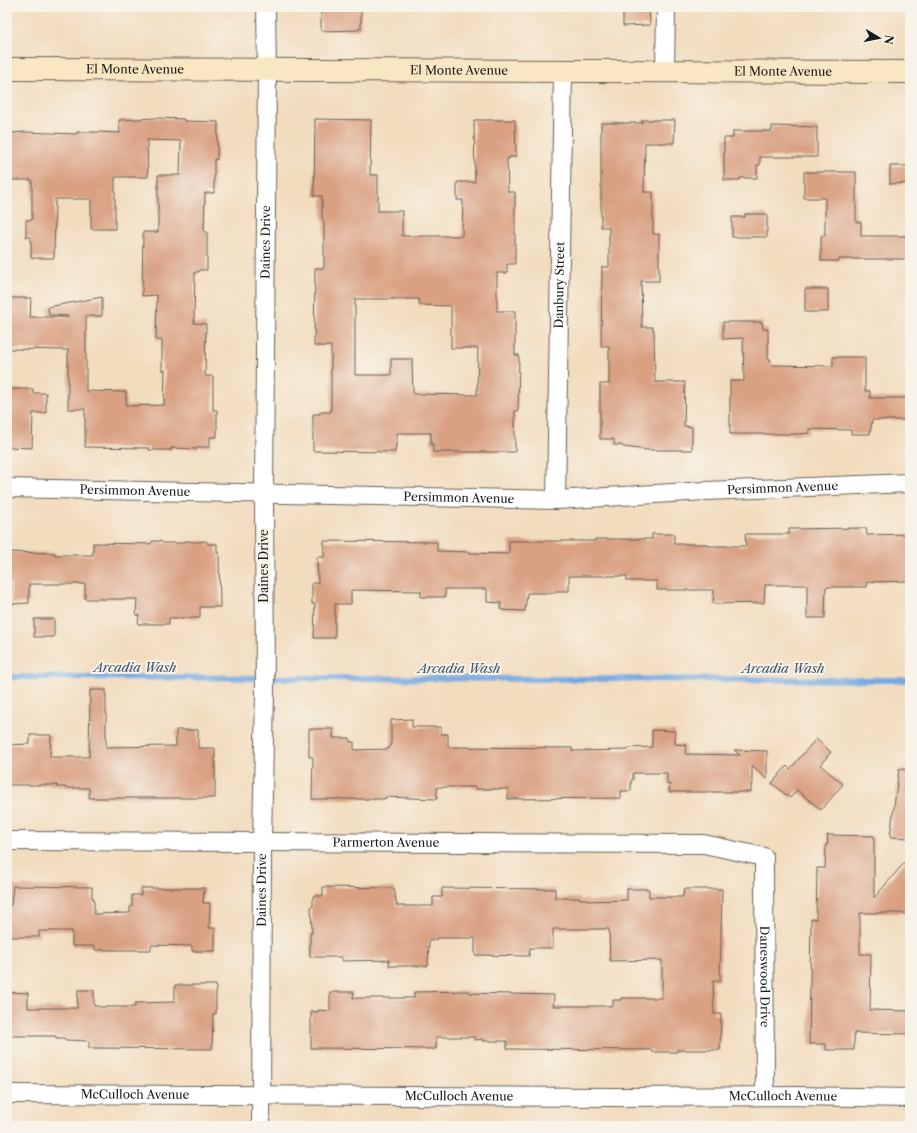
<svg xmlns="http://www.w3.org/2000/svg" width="917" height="1133" font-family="'Libre Caslon Text',serif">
  <rect width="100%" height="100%" fill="#f7f3e8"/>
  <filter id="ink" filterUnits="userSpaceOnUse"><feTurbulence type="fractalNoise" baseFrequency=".025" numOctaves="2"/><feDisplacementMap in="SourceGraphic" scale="8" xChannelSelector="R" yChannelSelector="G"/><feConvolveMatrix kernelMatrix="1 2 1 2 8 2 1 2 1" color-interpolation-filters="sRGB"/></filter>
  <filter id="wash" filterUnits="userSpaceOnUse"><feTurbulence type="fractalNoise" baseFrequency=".012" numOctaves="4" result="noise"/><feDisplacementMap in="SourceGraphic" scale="16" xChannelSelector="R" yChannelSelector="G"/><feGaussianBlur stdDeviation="0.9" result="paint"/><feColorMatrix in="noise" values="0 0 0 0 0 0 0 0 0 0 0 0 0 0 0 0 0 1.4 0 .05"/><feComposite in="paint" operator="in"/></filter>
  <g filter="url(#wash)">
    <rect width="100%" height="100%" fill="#f2dcbe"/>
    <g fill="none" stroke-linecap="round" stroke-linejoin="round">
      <path stroke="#75a9e2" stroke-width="6" d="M 7,677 L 910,680"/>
    </g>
    <g id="blocks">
      <path fill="#d9a082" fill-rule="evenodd" d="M 321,7 L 361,7 L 361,29 L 359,28 L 359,30 L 321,31 Z
        M 623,7 L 649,7 L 650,25 L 623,26 Z
        M 155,118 L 184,119 L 184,121 L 218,122 L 217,160 L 214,159 L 214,193 L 205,193 L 204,232 L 207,232 L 207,270 L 199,270 L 199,272 L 195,272 L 194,323 L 206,324 L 205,376 L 213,376 L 213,410 L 217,410 L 217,437 L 210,437 L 210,447 L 198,447 L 198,449 L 171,448 L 172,450 L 149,450 L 149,448 L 85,447 L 85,409 L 68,409 L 68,350 L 7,349 L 7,298 L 31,298 L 30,317 L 68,317 L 68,316 L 49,315 L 48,307 L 102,297 L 102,316 L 86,316 L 86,391 L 126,392 L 126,406 L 164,405 L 165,370 L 162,370 L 162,340 L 156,340 L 157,295 L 142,296 L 143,232 L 158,232 L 158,175 L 180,175 L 181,141 L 147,140 L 148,177 L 115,177 L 115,229 L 91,229 L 91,199 L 55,199 L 54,258 L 31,258 L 31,237 L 26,237 L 26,220 L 32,220 L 32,180 L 9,180 L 9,166 L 7,165 L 7,139 L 13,133 L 23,132 L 77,134 L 77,132 L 98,132 L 120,133 L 119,120 Z
        M 315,119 L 371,120 L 370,175 L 378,175 L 378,211 L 402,211 L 402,236 L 462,236 L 463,200 L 457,200 L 457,182 L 475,182 L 474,120 L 515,120 L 516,157 L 509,157 L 509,159 L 507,159 L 508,192 L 515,192 L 515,264 L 507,264 L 507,273 L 497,273 L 497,311 L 515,311 L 515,355 L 519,355 L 518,411 L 515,411 L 515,452 L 433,452 L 433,444 L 431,445 L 431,433 L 397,433 L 397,444 L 396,444 L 395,452 L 313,451 L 313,414 L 320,414 L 320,412 L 331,412 L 331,346 L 314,346 L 315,268 L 324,268 L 324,221 L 322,219 L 322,196 L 314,196 ZM 355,299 L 419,299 L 419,305 L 451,306 L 451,348 L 478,348 L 477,395 L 413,394 L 412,359 L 391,359 L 391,375 L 355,375 Z
        M 642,120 L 675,120 L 674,143 L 645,143 L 644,192 L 653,192 L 653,234 L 659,234 L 659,281 L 641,281 L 642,327 L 653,327 L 653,330 L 654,330 L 655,382 L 685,382 L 684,426 L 692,427 L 692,450 L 647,450 L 624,447 L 621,445 L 614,445 L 614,439 L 600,439 L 600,384 L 609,384 L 609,346 L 601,346 L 602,267 L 609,267 L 609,227 L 601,227 L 601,123 L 642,123 Z
        M 772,126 L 817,127 L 817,157 L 760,157 L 760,165 L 757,165 L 757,178 L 740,178 L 740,180 L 724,180 L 724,138 L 733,138 L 733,131 L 772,131 Z
        M 890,166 L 910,166 L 910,183 L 890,184 Z
        M 804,172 L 856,172 L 856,222 L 861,222 L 861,236 L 910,236 L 910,259 L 839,259 L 839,261 L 821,261 L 821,236 L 825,236 L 825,198 L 804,198 Z
        M 745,214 L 767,214 L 767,237 L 732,237 L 732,217 L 745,217 Z
        M 805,289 L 828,289 L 828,312 L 805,312 Z
        M 723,322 L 762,322 L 763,329 L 768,329 L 768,359 L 770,359 L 771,365 L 833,366 L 833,357 L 865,357 L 865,391 L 870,391 L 870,398 L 910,398 L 910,420 L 872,420 L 870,434 L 851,434 L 851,430 L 809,429 L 809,433 L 798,434 L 730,434 L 730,381 L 744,381 L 743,338 L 723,339 Z
        M 7,389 L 33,389 L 33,393 L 46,393 L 46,413 L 33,413 L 32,448 L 7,447 Z
        M 866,528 L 867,535 L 910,534 L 910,581 L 867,582 L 867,587 L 826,587 L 825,618 L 807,618 L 807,585 L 765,585 L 764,603 L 713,604 L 714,590 L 657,590 L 657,581 L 627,581 L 627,576 L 569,576 L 569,591 L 555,591 L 555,593 L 527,593 L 525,611 L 501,610 L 501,603 L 487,602 L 487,589 L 445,589 L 445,597 L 421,597 L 421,591 L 351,590 L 351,604 L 335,604 L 335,638 L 314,638 L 315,604 L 312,604 L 312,583 L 318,583 L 317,557 L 324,557 L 324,541 L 437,542 L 437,551 L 470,552 L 470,553 L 509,554 L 509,541 L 595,541 L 595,539 L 652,539 L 652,534 L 674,534 L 674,544 L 707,544 L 707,546 L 746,546 L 745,534 L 789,534 L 789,529 Z
        M 153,541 L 160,541 L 163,543 L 183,543 L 186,541 L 196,542 L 206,541 L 208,544 L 217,544 L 217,553 L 219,553 L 220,607 L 200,607 L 200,618 L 169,618 L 169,624 L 138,624 L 139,615 L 136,615 L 137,599 L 85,599 L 85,584 L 29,584 L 29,603 L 11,604 L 11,583 L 7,583 L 7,552 L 55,553 L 55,555 L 93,555 L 93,543 L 150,544 Z
        M 34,619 L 54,619 L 54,637 L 34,637 Z
        M 90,690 L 106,690 L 106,747 L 176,746 L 176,730 L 198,730 L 198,748 L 215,748 L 215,798 L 89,798 L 89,788 L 65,788 L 65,787 L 57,787 L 57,785 L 7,785 L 7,745 L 30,744 L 30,735 L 51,735 L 50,757 L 89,757 Z
        M 412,719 L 412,727 L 441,727 L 441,734 L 448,734 L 448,747 L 572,748 L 572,751 L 628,750 L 628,748 L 652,747 L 652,730 L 675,731 L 675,744 L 686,745 L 685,754 L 740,755 L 734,750 L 767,751 L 767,779 L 752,765 L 752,785 L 751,785 L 751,792 L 669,792 L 670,784 L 667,785 L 667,773 L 633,773 L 633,780 L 631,780 L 631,791 L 621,791 L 621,798 L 508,799 L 508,789 L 476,789 L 476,787 L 437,787 L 437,799 L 385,797 L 385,799 L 312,799 L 313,757 L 309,757 L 309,729 L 333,729 L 333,738 L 350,738 L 350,742 L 354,742 L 354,750 L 389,749 L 389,747 L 391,746 L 391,720 Z
        M 816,739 L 831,752 L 820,765 L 843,784 L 821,810 L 797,790 L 790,798 L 772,783 L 787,766 L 790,769 Z
        M 899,769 L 910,770 L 910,838 L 890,837 Z
        M 827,835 L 874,836 L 874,898 L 910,856 L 910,913 L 860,913 L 860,954 L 871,954 L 870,1010 L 910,1011 L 910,1034 L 854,1033 L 854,1050 L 826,1050 L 826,1044 L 809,1044 L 811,919 L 816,919 L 817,868 L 825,868 L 826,844 L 828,844 Z
        M 13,886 L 92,887 L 92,898 L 94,898 L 94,914 L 130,913 L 130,907 L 132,907 L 132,895 L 141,895 L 141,888 L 204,888 L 203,903 L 210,903 L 209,928 L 215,928 L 215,951 L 192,951 L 192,946 L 151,945 L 151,950 L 95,950 L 95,946 L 72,946 L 72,931 L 39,931 L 39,937 L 7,937 L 7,905 L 11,905 Z
        M 323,887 L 394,888 L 397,906 L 433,906 L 433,897 L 442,897 L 442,888 L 555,889 L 555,898 L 580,898 L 580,899 L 588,899 L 588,901 L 627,900 L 627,889 L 649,889 L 649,897 L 682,897 L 683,896 L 684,889 L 722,889 L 720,981 L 713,981 L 714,1014 L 721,1014 L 720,1050 L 677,1050 L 677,1052 L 652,1052 L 652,1050 L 507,1049 L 507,1041 L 483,1041 L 483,1039 L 475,1040 L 475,1037 L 436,1037 L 436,1049 L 311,1048 L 311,1011 L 318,1012 L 318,1010 L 330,1011 L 330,992 L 354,992 L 353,998 L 414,998 L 414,992 L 469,991 L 469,993 L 554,995 L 553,1006 L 613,1006 L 613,1000 L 621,1000 L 621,998 L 662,998 L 662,960 L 610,961 L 609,929 L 553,929 L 553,948 L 530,948 L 529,956 L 475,955 L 475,938 L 436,938 L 436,940 L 429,940 L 428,966 L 389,966 L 389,960 L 342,961 L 342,957 L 310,957 L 310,933 L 312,933 L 311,906 L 313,906 L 313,896 L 323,896 Z
        M 175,985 L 216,985 L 216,1014 L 213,1014 L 212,1049 L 89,1048 L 89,1041 L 66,1040 L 64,1038 L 56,1038 L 56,1036 L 7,1036 L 7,992 L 28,993 L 28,1008 L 77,1008 L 78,990 L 94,990 L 94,1006 L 98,1006 L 99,1007 L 135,1007 L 135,1003 L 175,1002 Z"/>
    </g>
  </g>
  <g filter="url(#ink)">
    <use href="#blocks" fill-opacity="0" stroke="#675f55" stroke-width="1"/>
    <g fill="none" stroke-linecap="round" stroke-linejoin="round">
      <g stroke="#675f55" stroke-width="20">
        <g id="street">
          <path d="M 665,71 L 666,7"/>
          <path id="s1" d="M 7,488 L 556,500 L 705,491 L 910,483"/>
          <path id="s2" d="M 556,500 L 563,71"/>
          <path id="s3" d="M 7,841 L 704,844 L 764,857 L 765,1096"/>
          <path id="s4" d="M 7,1094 L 614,1097 L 797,1096 L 910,1098"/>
          <path id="s5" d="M 261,1126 L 262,842 L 265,693 L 264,494 L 267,70 L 266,7"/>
        </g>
      </g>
      <g stroke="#675f55" stroke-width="24">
        <g id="secondary">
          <path id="s6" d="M 7,69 L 910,72"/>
        </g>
      </g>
      <use href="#street" stroke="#fff" stroke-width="18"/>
      <use href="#secondary" stroke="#f9e7c3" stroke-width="22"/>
    </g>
  </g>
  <g text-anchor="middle" stroke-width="4" stroke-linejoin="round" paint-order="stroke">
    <g font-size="12" fill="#1c1c1c" stroke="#f7f3e8">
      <text dy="4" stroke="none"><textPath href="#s6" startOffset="128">El Monte Avenue</textPath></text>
      <text dy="4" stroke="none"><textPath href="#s6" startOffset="452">El Monte Avenue</textPath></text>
      <text dy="4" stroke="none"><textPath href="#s6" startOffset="776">El Monte Avenue</textPath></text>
      <text dy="4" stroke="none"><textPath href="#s5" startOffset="884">Daines Drive</textPath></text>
      <text dy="4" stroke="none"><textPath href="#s2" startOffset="215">Danbury Street</textPath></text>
      <text dy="4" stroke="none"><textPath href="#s1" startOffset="776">Persimmon Avenue</textPath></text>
      <text dy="4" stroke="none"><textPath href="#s1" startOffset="128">Persimmon Avenue</textPath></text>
      <text dy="4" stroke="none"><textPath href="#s1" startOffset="452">Persimmon Avenue</textPath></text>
      <text transform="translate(264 566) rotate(-90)" y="4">Daines Drive</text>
      <text dy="4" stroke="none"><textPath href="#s3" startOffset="379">Parmerton Avenue</textPath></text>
      <text dy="4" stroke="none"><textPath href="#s5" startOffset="236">Daines Drive</textPath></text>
      <text dy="4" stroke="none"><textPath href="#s3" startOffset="878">Daneswood Drive</textPath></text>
      <text dy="4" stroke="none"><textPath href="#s4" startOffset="128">McCulloch Avenue</textPath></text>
      <text dy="4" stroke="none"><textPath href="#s4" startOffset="452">McCulloch Avenue</textPath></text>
      <text dy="4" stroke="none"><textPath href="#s4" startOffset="776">McCulloch Avenue</textPath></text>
    </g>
    <g font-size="13" font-style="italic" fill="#40546b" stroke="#f7f3e8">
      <text x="135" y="672">Arcadia Wash</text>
      <text x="459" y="673">Arcadia Wash</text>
      <text x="783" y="673">Arcadia Wash</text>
    </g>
  </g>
  <rect width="917" height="1133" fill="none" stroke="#f7f3e8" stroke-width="24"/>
  <g transform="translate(879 38) rotate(100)" stroke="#f7f3e8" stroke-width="3" paint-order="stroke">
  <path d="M0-3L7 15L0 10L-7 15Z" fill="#1c1c1c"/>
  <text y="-6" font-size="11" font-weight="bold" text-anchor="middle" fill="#1c1c1c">N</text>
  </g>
</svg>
